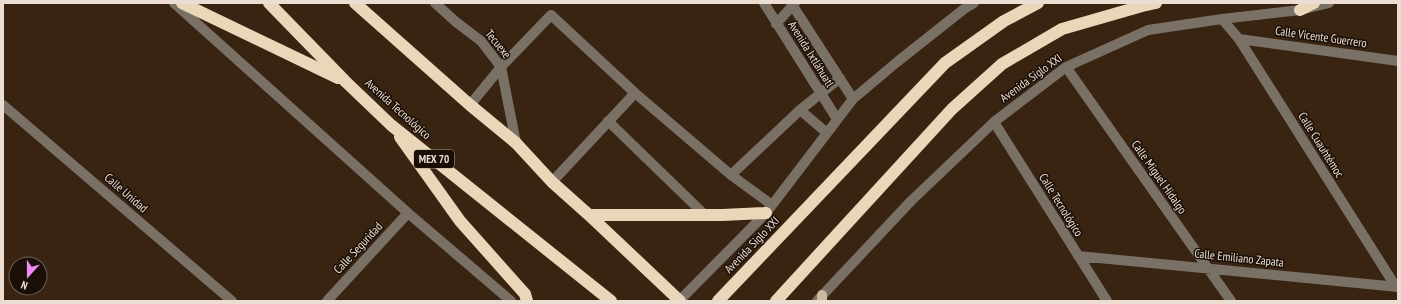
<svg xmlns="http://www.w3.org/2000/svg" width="1401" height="304" font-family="'PT Sans Narrow',sans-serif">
  <rect width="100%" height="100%" fill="#392311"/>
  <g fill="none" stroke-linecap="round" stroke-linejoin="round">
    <path stroke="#797166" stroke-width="10" d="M 174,3 L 408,213 L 511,301
      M 435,3 L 456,22 L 481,41 L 501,67 L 516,143
      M 764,3 L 837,119
      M 791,3 L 853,99
      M 1222,19 L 1239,39 L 1396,287
      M 776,24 L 795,3
      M 1239,39 L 1398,61
      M 1066,67 L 1231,301
      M 3,105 L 232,301
      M 470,105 L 501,67 L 551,15 L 635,93
      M 800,110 L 827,133
      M 608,121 L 705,215
      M 994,122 L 1107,301
      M 552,182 L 635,93 L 731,175
      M 772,205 L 731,175 L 800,110 L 840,78
      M 1078,256 L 1398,287
      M 327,301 L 408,213
      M 679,301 L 766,213 L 853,99 L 897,62 L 964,9 L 974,3
      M 817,301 L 911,201 L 994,122 L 1066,67 L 1148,30 L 1222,19 L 1300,10 L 1329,3"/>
    <path stroke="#cabaa2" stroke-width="10" d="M 822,301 L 822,295"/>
    <path stroke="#ead7ba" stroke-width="12" d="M 182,3 L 338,78
      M 269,3 L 346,82 L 391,125 L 611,301
      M 355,3 L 470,105 L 516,143 L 552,182 L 589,215 L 680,301
      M 1300,10 L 1314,3
      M 400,137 L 460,221 L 525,294 L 527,301
      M 589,215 L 722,215 L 766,213
      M 718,301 L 945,63 L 1004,21 L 1038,3
      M 776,301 L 952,109 L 1002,64 L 1062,29 L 1142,6 L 1156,3"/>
  </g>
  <g text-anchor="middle" stroke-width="3" stroke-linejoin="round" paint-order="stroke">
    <rect fill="#190f07" stroke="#ad9f95" stroke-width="1" x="414" y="150" width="40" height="18" rx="3"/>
    <g font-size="11" font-weight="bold" fill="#ecddd2">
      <text x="434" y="163">MEX 70</text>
    </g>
    <g font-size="12" fill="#ecddd2" stroke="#190f07">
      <text transform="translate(1321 37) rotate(8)" y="4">Calle Vicente Guerrero</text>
      <text transform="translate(498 44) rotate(51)" y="4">Tecuexe</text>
      <text transform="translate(811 54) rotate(58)" y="4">Avenida Ixtláhuatl</text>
      <text transform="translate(1031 78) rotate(-36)" y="4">Avenida Siglo XXI</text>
      <text transform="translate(398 109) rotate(42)" y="4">Avenida Tecnológico</text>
      <text transform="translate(1321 145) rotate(58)" y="4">Calle Cuauhtémoc</text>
      <text transform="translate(1159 177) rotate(55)" y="4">Calle Miguel Hidalgo</text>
      <text transform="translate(126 193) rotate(41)" y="4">Calle Unidad</text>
      <text transform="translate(1061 205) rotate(58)" y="4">Calle Tecnológico</text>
      <text transform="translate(752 245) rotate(-46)" y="4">Avenida Siglo XXI</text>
      <text transform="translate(358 248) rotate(-47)" y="4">Calle Seguridad</text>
      <text transform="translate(1239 258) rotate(6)" y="4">Calle Emiliano Zapata</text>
    </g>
  </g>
  <rect width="1401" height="304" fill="none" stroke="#ecddd2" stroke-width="8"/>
  <g transform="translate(28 276) rotate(201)"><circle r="19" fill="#190f07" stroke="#6d6158"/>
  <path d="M0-3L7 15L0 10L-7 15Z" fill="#f08bf6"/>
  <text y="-6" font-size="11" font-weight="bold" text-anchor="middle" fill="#ecddd2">N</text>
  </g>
</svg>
